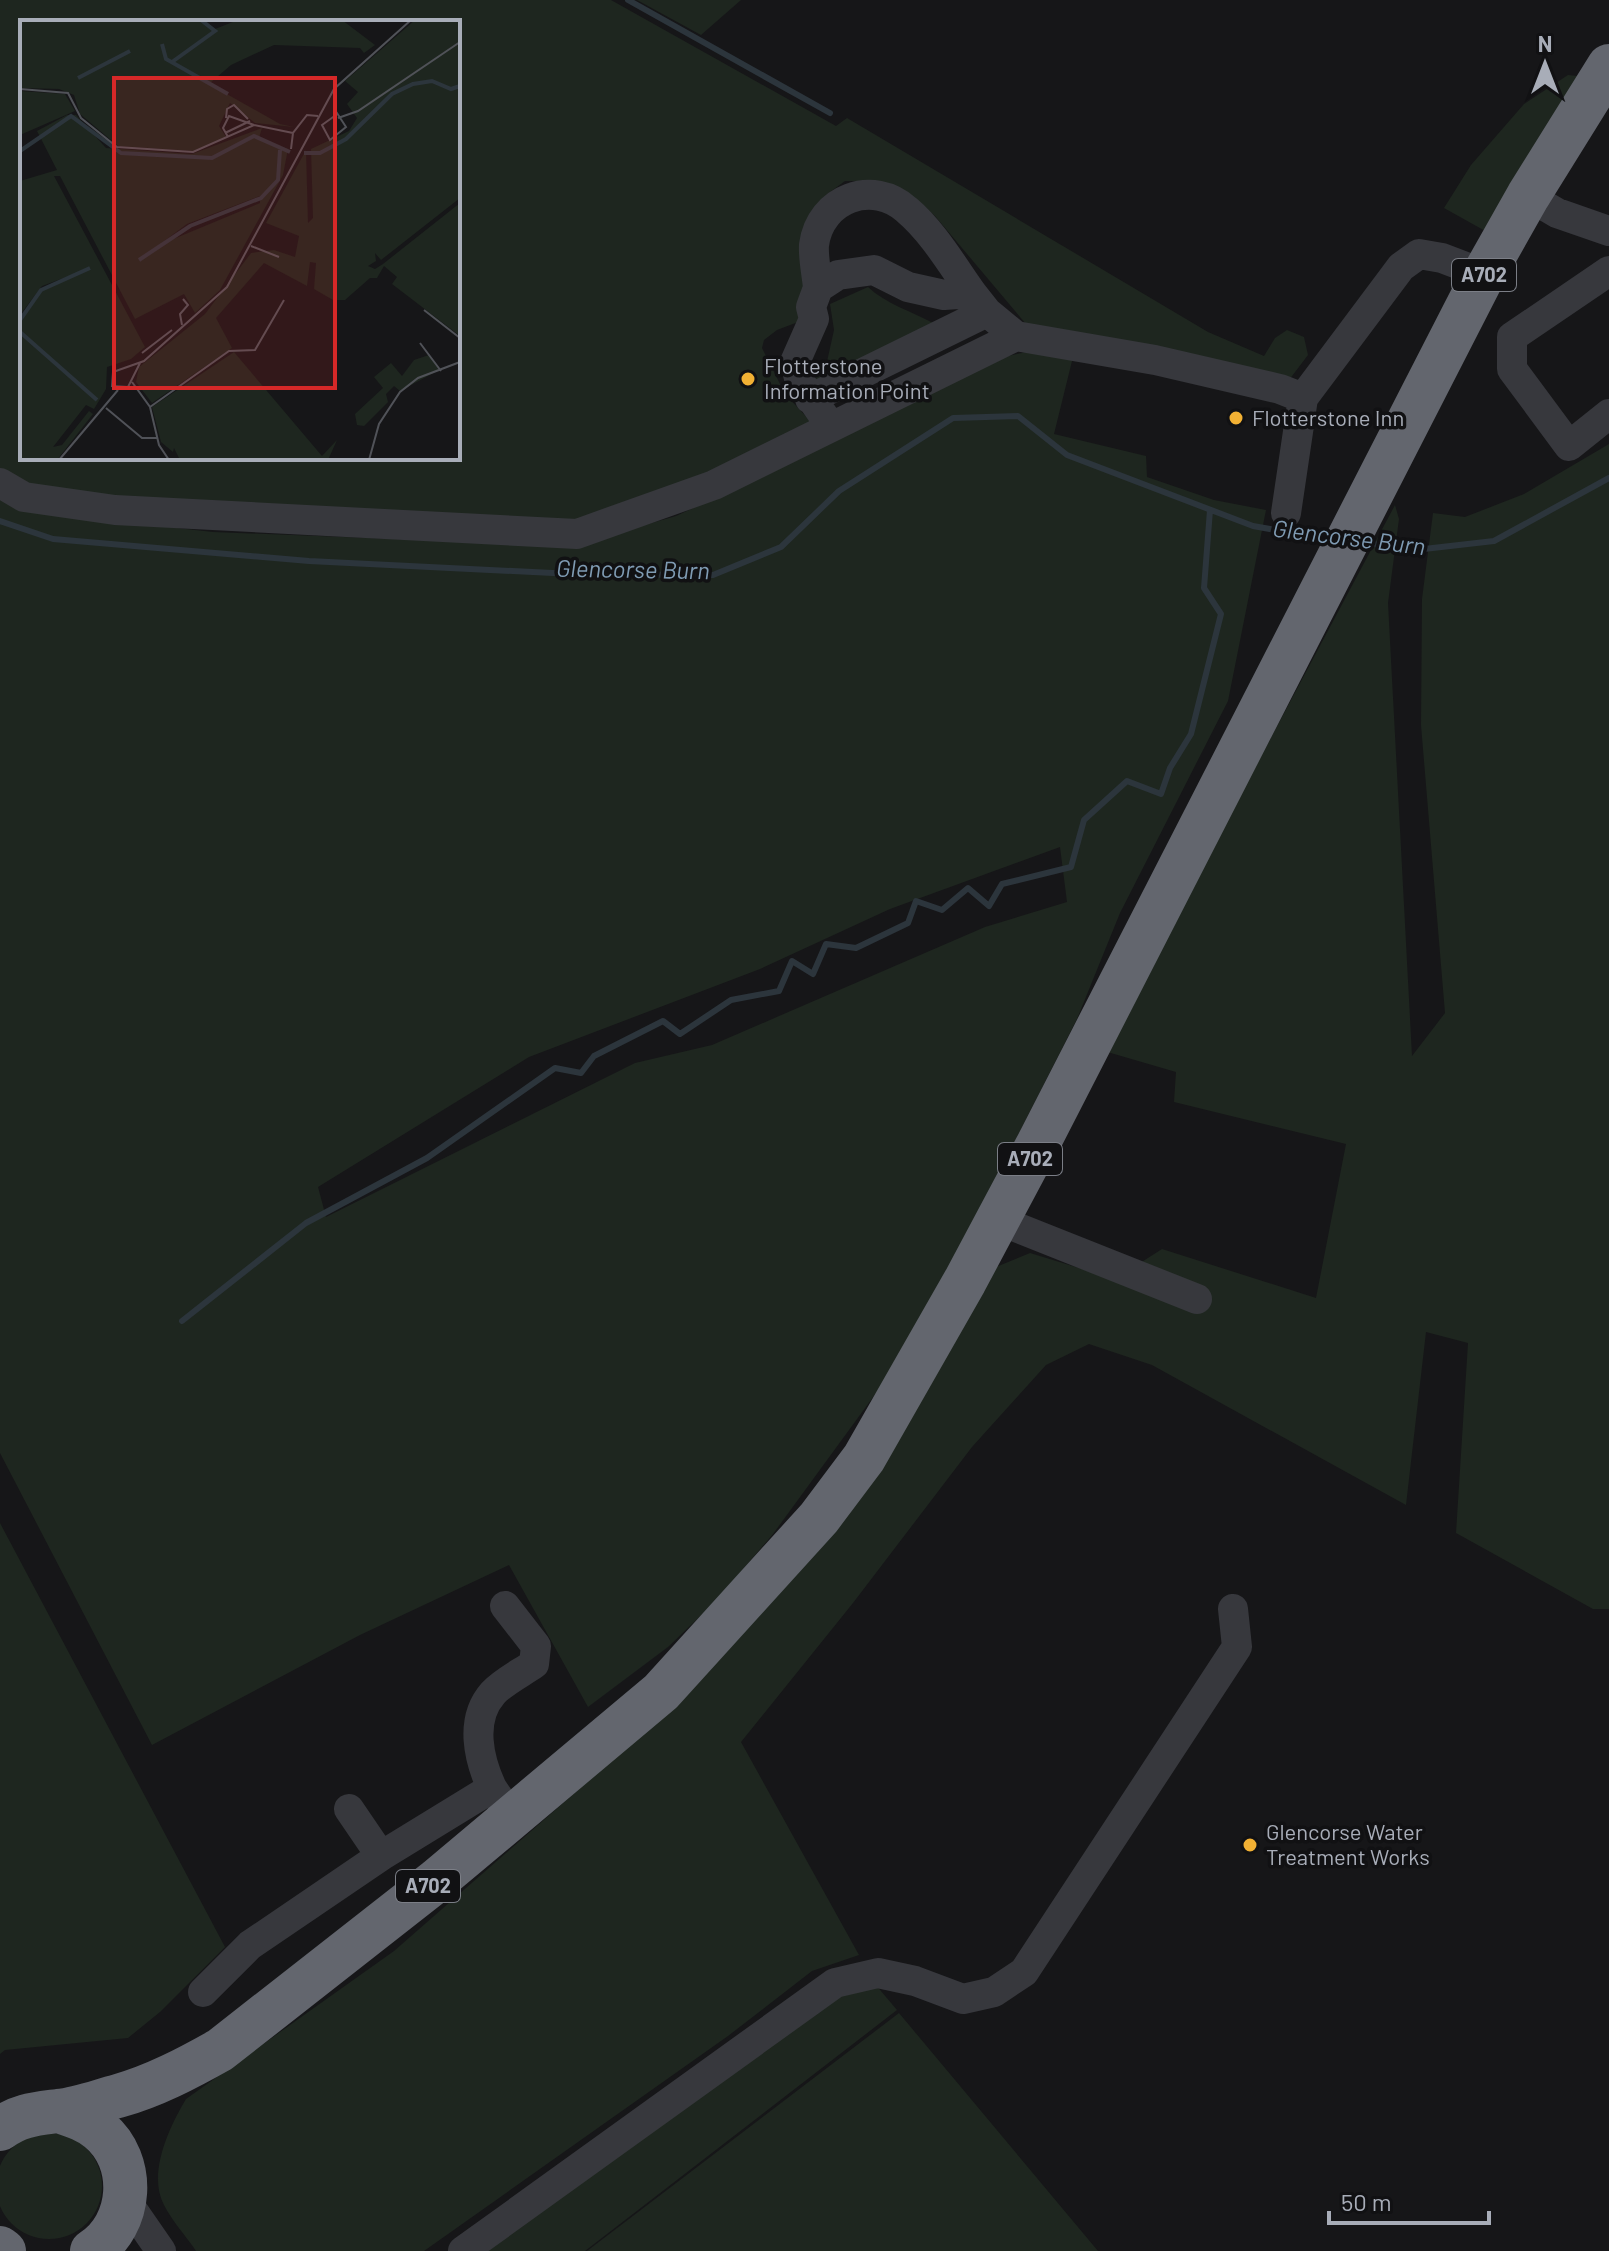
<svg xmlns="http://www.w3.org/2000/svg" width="1609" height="2251" font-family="Barlow,sans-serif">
  <rect width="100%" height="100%" fill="#161618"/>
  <path fill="#1e261f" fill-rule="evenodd" d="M 0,0 L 611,0 L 836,126 L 847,118 L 1208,332 L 1264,356 L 1275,338 L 1287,330 L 1304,337 L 1308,355 L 1289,380 L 1026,324 L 935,216 L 924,206 L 874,181 L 845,181 L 826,195 L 806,269 L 798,322 L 777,330 L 764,340 L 762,348 L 785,394 L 814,425 L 715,479 L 577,525 L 391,520 L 30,489 L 0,473 ZM 22,22 L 458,22 L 458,458 L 22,458 Z
    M 637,0 L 741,0 L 701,35 Z
    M 1568,75 L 1588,77 L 1487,232 L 1444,208 L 1471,165 L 1524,104 Z
    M 868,287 C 886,304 911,311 933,323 L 815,390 L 808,371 L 826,366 L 834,330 L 830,304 Z
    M 1035,350 L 1073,357 L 1054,434 L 1146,456 L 1147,477 L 1214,500 L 1266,510 L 1228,701 L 1120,913 L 1077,1019 L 961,1247 L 887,1378 L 773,1534 L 716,1601 L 668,1647 L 588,1707 L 509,1565 L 360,1635 L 152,1745 L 0,1453 L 0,497 L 88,518 L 213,532 L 572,546 L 676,516 L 756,479 L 977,363 ZM 1060,847 L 1067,902 L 985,927 L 712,1045 L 635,1063 L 326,1217 L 318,1187 L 529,1057 L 760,969 L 890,909 Z
    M 1609,444 L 1609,1609 L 1593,1609 L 1456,1533 L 1468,1343 L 1426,1332 L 1406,1505 L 1152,1365 L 1089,1344 L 1046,1365 L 972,1447 L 853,1603 L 741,1742 L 859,1955 L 812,1971 L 728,2036 L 424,2251 L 196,2251 C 186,2236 172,2221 164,2205 C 147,2173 170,2126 186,2099 L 394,1951 L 665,1714 L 996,1267 L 1030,1253 L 1115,1279 L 1162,1249 L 1316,1298 L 1346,1144 L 1174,1102 L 1176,1072 L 1104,1051 L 1395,505 L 1399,519 L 1388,603 L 1412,1056 L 1445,1013 L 1421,725 L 1422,599 L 1433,513 L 1465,517 L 1524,494 Z
    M 0,1523 L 225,1947 L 160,2012 L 128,2038 L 5,2050 L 0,2054 Z
    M 875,1984 L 897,2010 L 585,2251 L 465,2251 L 832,1992 Z
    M 899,2013 L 1098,2251 L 587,2251 Z
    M-4 2186a53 53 0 1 1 106 0a53 53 0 1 1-106 0Z"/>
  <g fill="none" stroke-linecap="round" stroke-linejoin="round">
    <path stroke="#2c353c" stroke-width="6" d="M 628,0 L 830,113
      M 0,521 L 53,539 L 309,561 L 573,574 L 713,575 L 781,547 L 839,491 L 953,418 L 1018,416 L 1067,455 L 1253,526 L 1331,540
      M 1362,543 L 1424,549 L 1494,541 L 1609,478
      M 182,1321 L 306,1223 L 427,1158 L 555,1068 L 581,1073 L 594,1056 L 663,1021 L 680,1034 L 731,1000 L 779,991 L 792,961 L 813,974 L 826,944 L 856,948 L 908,923 L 916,901 L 942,910 L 968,888 L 989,906 L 1002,884 L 1071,867 L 1084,820 L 1127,781 L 1161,794 L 1170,768 L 1191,734 L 1221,614 L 1204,588 L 1210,510"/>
    <path stroke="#37383d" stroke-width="30" d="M 1528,196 L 1557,213 L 1609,231
      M 1609,271 L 1512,337 L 1512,369 L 1569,446 L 1609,414
      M 818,288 C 817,275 813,258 814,245 C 820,198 873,179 907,210 C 933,232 952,265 972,293
      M 810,399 L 987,312
      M 830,425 L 800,382 L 795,362 L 814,319 L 811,307 L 818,288 L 838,275 L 874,270 L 908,287 L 944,295 L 972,293 L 987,312 L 1016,336
      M 0,483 L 24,497 L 115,510 L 577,534 L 714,485 L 1016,336 L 1155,360 L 1280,389 L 1303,398
      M 1286,513 L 1303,398 L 1401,267 L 1419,254 L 1442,258 L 1484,274
      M 998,1220 L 1197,1299
      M 492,1788 C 479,1760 469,1720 493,1693 C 503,1682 521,1673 534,1664 L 536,1646 L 505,1606
      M 349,1809 L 381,1856
      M 203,1992 L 250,1945 L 381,1856 L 492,1788 L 511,1816
      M 125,2199 L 161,2251
      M 463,2251 L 835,1983 L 878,1973 L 915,1981 L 963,1999 L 994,1992 L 1024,1972 L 1237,1647 L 1233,1609"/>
    <path stroke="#63666e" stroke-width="44" d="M 59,2111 C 74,2116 87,2120 99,2130 C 137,2161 133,2225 92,2251
      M 0,2129 C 19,2115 35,2114 58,2111 C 78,2109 99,2101 118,2096 C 154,2086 188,2068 220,2050 L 437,1880 L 661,1692 L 819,1518 L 864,1458 L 965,1281 L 1038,1144 L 1484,274 L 1528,196 L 1609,66
      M 0,2248 L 4,2251"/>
  </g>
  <g fill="#f2b134" stroke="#111113" stroke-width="3">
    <circle cx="748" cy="379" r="8"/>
    <circle cx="1236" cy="418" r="8"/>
    <circle cx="1250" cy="1845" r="8"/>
  </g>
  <g text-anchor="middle" stroke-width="7" stroke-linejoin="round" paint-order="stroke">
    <g fill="#111113" stroke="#7b7e86" stroke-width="2">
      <rect x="1452" y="259" width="64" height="32" rx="6"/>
      <rect x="998" y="1143" width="64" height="32" rx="6"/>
      <rect x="396" y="1870" width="64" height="32" rx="6"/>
    </g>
    <g font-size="20" font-weight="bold" fill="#a8adb8">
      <text x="1484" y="282">A702</text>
      <text x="1030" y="1166">A702</text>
      <text x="428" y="1893">A702</text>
    </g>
    <g font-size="22" fill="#a8adb8" stroke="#111113" text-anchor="start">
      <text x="764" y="374">Flotterstone<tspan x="764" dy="25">Information Point</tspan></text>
      <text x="1252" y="426">Flotterstone Inn</text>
      <text x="1266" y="1840">Glencorse Water<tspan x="1266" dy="25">Treatment Works</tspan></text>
    </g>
    <g font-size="24" font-style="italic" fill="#7f9bb3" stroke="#111113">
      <text transform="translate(1349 538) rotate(7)" y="8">Glencorse Burn</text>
      <text transform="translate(633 570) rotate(1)" y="8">Glencorse Burn</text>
    </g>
  </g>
  <g transform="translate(20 20)">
    <rect width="440" height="440" fill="#161618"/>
    <path d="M 0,0 L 184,0 L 195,9 L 218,0 L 322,0 L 355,25 L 344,33 L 340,28 L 254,25 L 211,45 L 190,63 L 150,42 L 260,104 L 274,107 L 235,103 L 210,83 L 199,106 L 206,117 L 173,131 L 98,126 L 60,94 L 54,75 L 39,69 L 0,68 ZM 395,0 L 440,0 L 440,178 L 361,240 L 355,233 L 356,241 L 348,246 L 355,249 L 363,244 L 440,183 L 440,316 L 372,264 L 377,257 L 364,246 L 357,258 L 350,258 L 325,280 L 313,280 L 294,269 L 296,243 L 290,242 L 287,266 L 244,243 L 196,298 L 212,328 L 132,383 L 116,362 L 119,347 L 185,294 L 231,233 L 254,230 L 275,237 L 279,216 L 246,203 L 286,130 L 288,203 L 293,198 L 291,129 L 329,111 L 337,98 L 327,84 L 338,72 L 325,61 ZM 0,71 L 45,74 L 55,91 L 0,115 ZM 47,95 L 56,95 L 86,128 L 172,134 L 242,108 L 239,118 L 268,129 L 263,155 L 200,270 L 175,293 L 164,274 L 115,299 L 40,156 L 34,156 L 125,327 L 111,339 L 87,347 L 86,369 L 74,389 L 66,385 L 33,427 L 42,425 L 69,391 L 73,394 L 37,440 L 0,440 L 0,303 L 23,269 L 71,248 L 22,266 L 0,295 L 0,161 L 37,150 L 17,111 ZM 240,176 L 240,183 L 139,225 L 167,204 ZM 214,332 L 302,436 L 317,420 L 308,440 L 160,440 L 154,428 L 153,432 L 141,422 L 132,387 ZM 409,335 L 419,350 L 380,371 L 374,366 L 366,374 L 368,382 L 344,406 L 337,405 L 335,394 L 363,368 L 354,357 L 371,343 L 382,356 L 394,340 Z" fill="#1e261f" fill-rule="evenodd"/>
    <path fill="none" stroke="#2c353c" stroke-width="4" d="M 142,24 L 146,39 L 208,74M 152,42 L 195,11 L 181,0M 58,58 L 110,31M 0,131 L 51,96 L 101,133 L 192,138 L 234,116 L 270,132M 284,133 L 300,133 L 326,119 L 372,74 L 393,64 L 412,61 L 431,69 L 440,66M 119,240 L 170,206 L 241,178 L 258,160 L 260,130M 0,300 L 21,270 L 70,248M 0,312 L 77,380"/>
    <path fill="none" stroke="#505258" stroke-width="2" d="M 0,69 L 48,73 L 61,98 L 97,127 L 173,132 L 234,105 L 273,113M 315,90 L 326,107 L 310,120 L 302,105 L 316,95M 206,98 L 207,89 L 214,85 L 228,99M 318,98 L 338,91 L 440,22M 205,113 L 230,101M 208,117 L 203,108 L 209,96 L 234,105M 271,129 L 273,113 L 287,95 L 298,96M 231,226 L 259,237M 404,290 L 440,318M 162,305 L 160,294 L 168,285 L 163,279M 400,323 L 421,351M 122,333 L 152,310M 120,343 L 108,367 L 92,366 L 93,352 L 124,341 L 207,267 L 314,69 L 391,0M 112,362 L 130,387 L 139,425 L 149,440M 130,387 L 209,331 L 235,330 L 264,280M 86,388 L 122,418 L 137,418M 39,440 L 98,370M 349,440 L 359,404 L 380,372 L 398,358 L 440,342"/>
    <path fill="#d62828" fill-opacity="0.15" stroke="#d62828" stroke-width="4" d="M 94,58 L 315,58 L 315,368 L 94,368 Z"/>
    <rect width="440" height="440" fill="none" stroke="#a8adb8" stroke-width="4"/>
  </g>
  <g transform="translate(1545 64)" stroke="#111113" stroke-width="6" paint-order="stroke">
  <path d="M0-6L14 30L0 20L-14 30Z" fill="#a8adb8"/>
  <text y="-12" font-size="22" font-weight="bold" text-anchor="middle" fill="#a8adb8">N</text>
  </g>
  <path d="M1329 2211v12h160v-12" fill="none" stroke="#a8adb8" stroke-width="4"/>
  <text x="1341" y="2211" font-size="24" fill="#a8adb8" stroke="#111113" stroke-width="6" paint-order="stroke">50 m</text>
</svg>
